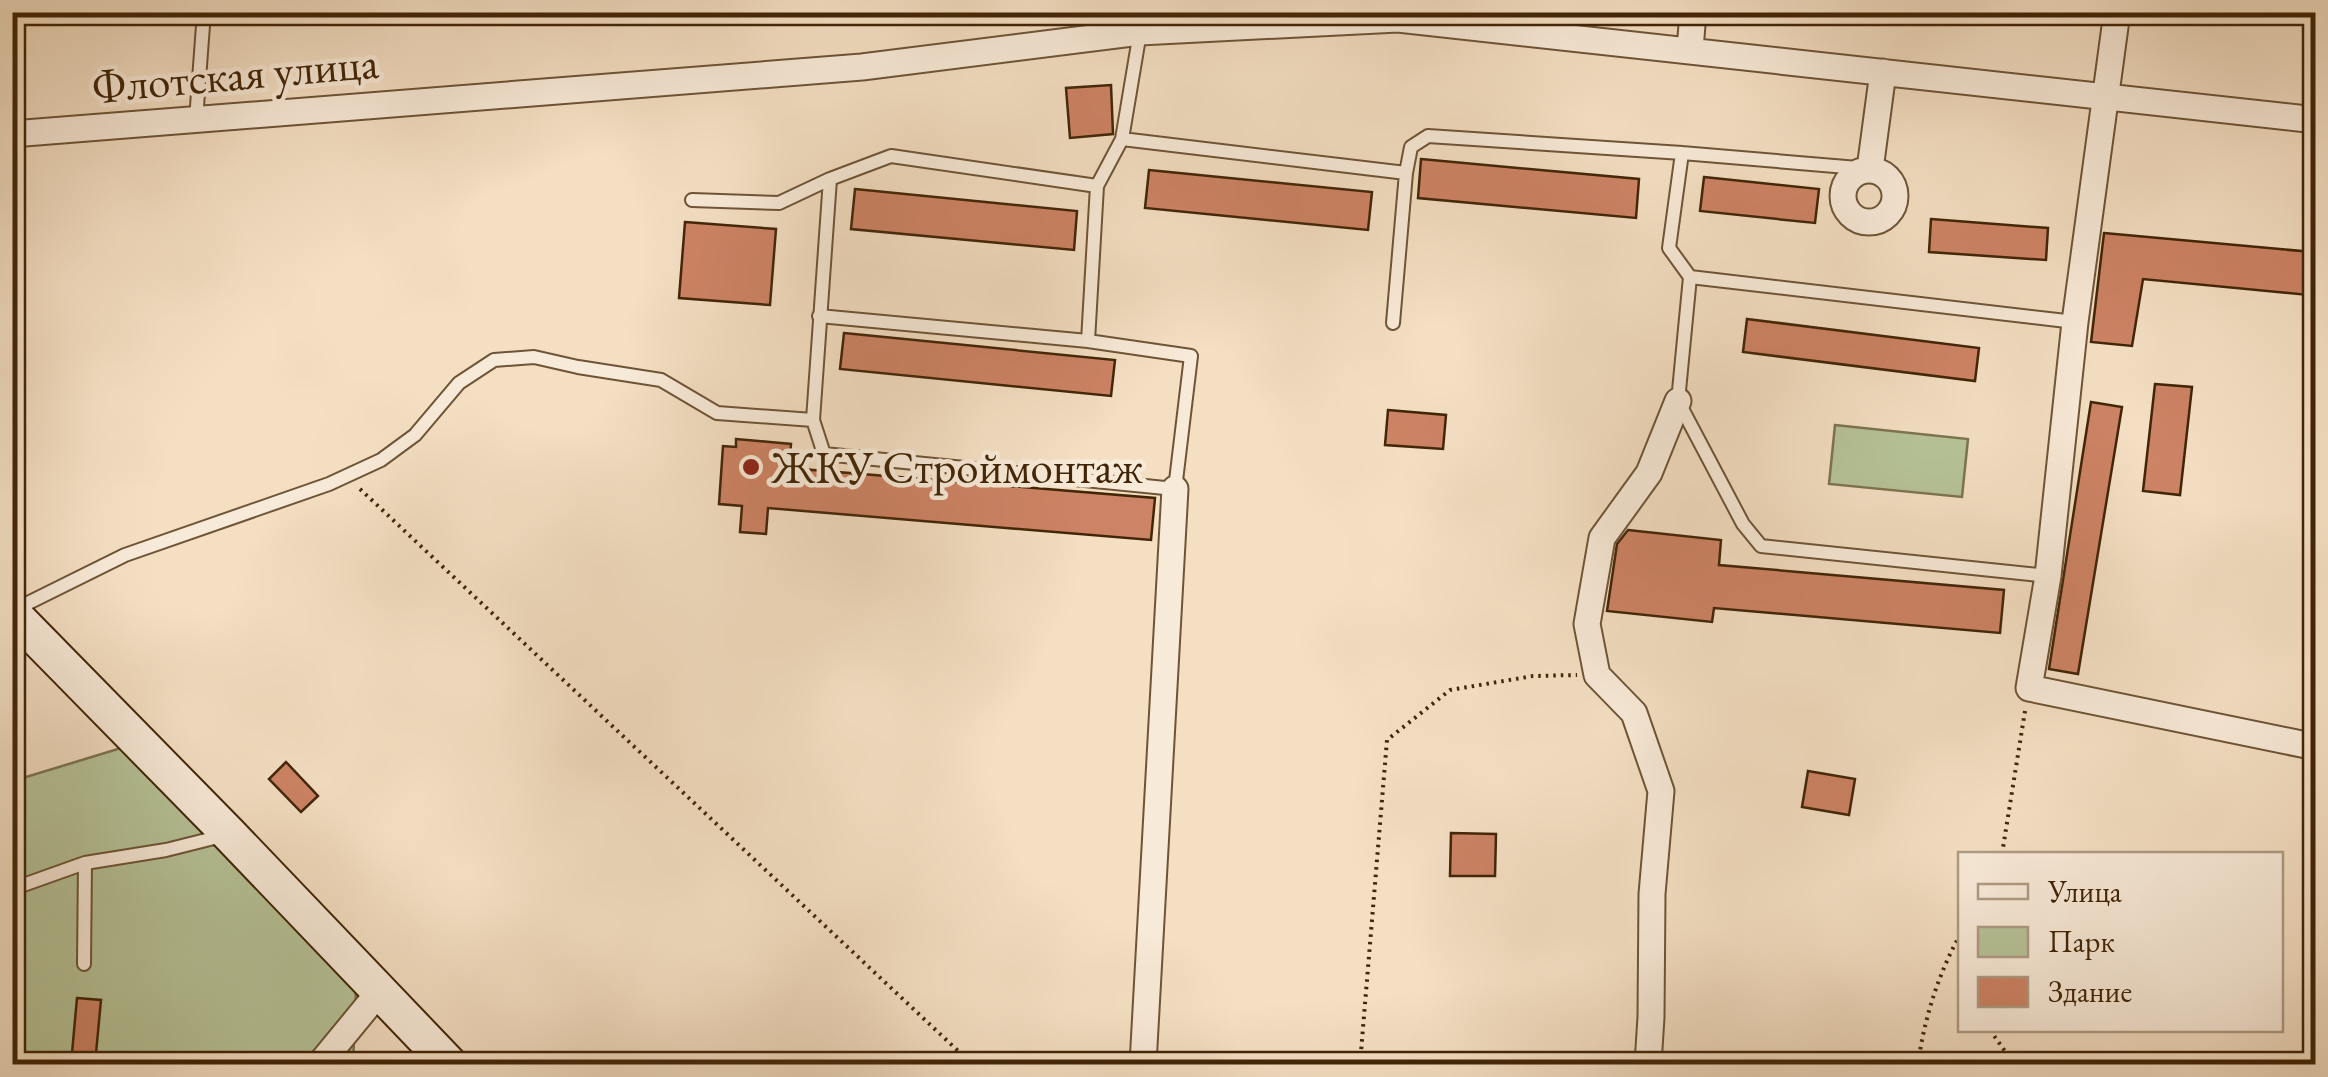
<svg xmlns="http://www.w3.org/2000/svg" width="2328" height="1077" font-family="'EB Garamond',serif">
  <rect width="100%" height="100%" fill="#f4dfc3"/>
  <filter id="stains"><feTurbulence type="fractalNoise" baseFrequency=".002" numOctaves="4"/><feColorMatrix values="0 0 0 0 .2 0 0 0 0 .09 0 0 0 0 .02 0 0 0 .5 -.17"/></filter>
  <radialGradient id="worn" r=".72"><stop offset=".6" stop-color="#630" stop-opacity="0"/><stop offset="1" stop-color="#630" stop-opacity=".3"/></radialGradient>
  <path fill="#b6c398" stroke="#7c7450" stroke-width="2.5" d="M 1835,425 L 1968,439 L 1962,497 L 1829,484 Z
    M 131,745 L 356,989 L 353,1064 L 13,1064 L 13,781 Z"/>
  <path fill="#cd8365" stroke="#412507" stroke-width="2.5" d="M 1111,85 L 1113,134 L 1070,138 L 1066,88 Z
    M 1421,159 L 1639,179 L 1636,218 L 1418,198 Z
    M 1149,170 L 1372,192 L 1368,230 L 1145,208 Z
    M 1704,177 L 1819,189 L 1815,223 L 1700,211 Z
    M 855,189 L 1077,211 L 1074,250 L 851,229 Z
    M 1931,219 L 2048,228 L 2046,260 L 1929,252 Z
    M 685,222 L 776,229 L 770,305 L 679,298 Z
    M 2104,233 L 2312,252 L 2308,295 L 2143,279 L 2132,346 L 2091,342 Z
    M 1747,319 L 1979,348 L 1975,381 L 1743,352 Z
    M 844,333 L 1115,360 L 1111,396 L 840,369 Z
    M 2155,384 L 2192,387 L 2180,495 L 2143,491 Z
    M 2091,402 L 2122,407 L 2078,674 L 2049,669 Z
    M 1388,410 L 1446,415 L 1443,449 L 1385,445 Z
    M 736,439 L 791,444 L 789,468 L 1155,498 L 1151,540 L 768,508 L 766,534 L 740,532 L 742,506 L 719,504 L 723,446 L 736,447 Z
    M 1628,530 L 1721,540 L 1719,565 L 2004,590 L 2000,633 L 1714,608 L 1712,622 L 1607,611 L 1617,544 Z
    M 286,762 L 318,796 L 301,812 L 269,779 Z
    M 1808,771 L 1855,779 L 1849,815 L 1802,807 Z
    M 1451,833 L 1496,834 L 1495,876 L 1450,876 Z
    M 77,998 L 101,1000 L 95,1064 L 71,1064 Z"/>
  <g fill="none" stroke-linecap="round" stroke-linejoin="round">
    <g stroke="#6e5436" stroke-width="16">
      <path id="lane" d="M 196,120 L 204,12
        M 1122,139 L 1406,173 L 1393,323
        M 1682,153 L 1669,248 L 1690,277 L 1678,401 L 1743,524 L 1761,546 L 2048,576
        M 1406,173 L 1411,147 L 1428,136 L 1682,153 L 1870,169
        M 1097,186 L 891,156 L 830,179 L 813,420 L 824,454 L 1175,489 L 1191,356 L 1088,341 L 1097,186 L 1122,139 L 1140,32
        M 692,200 L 779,203 L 830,179
        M 1690,277 L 2075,322
        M 819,316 L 1088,341
        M 16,609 L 125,555 L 329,484 L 381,460 L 415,435 L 459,383 L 494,360 L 534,357 L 578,367 L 661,380 L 717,413 L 813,420
        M 12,889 L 85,863 L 166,850 L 222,836
        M 84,964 L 85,863"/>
    </g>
    <g stroke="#6e5436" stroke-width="29">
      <path id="street" d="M 2117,12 L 2075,322 L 2048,576 L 2029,688 L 2316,747
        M 1690,50 L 1693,12
        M 12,134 L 862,67 L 1140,32 L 1398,19 L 2316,120
        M 1870,169 L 1883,72
        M1843 196a26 26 0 1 1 52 0a26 26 0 1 1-52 0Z
        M 320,1064 L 380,991
        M 1143,1064 L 1175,489
        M 1648,1064 L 1651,1017 L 1652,894 L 1661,791 L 1634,713 L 1597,675 L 1587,624 L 1602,538 L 1649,473 L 1678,401"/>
    </g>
    <g stroke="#412507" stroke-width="39">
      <path id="secondary" d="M 12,613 L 229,834 L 449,1064"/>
    </g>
    <path stroke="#412507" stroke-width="4" stroke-dasharray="2.5 5" stroke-linecap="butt" d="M 360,489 L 972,1064
      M 2002,854 L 2025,711
      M 1990,1030 L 2014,1064
      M 1360,1064 L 1387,740 L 1450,690 L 1533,676 L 1577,675
      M 1918,1064 C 1924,1020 1938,974 1960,935"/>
    <use href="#lane" stroke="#f8ead8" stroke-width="12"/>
    <use href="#street" stroke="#f8ead8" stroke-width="25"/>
    <use href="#secondary" stroke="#f8ead8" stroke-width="35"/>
  </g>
  <circle fill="#8f2418" stroke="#f8ead8" stroke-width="4" cx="751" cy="467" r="10"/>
  <g text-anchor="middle" stroke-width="9" stroke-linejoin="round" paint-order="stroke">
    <g font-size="45" fill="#412507" stroke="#f8ead8">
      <text transform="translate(235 74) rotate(-5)" y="16">Флотская улица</text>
    </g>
    <g font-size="45" fill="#412507" stroke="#f8ead8" text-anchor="start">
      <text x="771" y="483">ЖКУ Строймонтаж</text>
    </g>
  </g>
  <rect width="2328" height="1077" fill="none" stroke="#f4dfc3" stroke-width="50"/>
  <rect x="15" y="15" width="2298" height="1047" fill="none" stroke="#412507" stroke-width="5"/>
  <rect x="25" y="25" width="2278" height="1027" fill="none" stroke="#412507" stroke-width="2.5"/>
  <rect x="1958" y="852" width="325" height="180" fill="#f8ead8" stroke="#af9b84" stroke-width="2.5"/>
  <rect x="1978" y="884" width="50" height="15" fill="#f8ead8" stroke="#af9b84" stroke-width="2.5"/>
  <text x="2048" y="902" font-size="30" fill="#412507">Улица</text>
  <rect x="1978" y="927" width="50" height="30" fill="#b6c398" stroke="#af9b84" stroke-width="2.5"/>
  <text x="2048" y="952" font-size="30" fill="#412507">Парк</text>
  <rect x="1978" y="977" width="50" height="30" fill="#cd8365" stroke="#af9b84" stroke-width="2.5"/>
  <text x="2048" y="1002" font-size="30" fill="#412507">Здание</text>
  <rect width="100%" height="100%" filter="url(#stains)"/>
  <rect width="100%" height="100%" fill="url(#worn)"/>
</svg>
